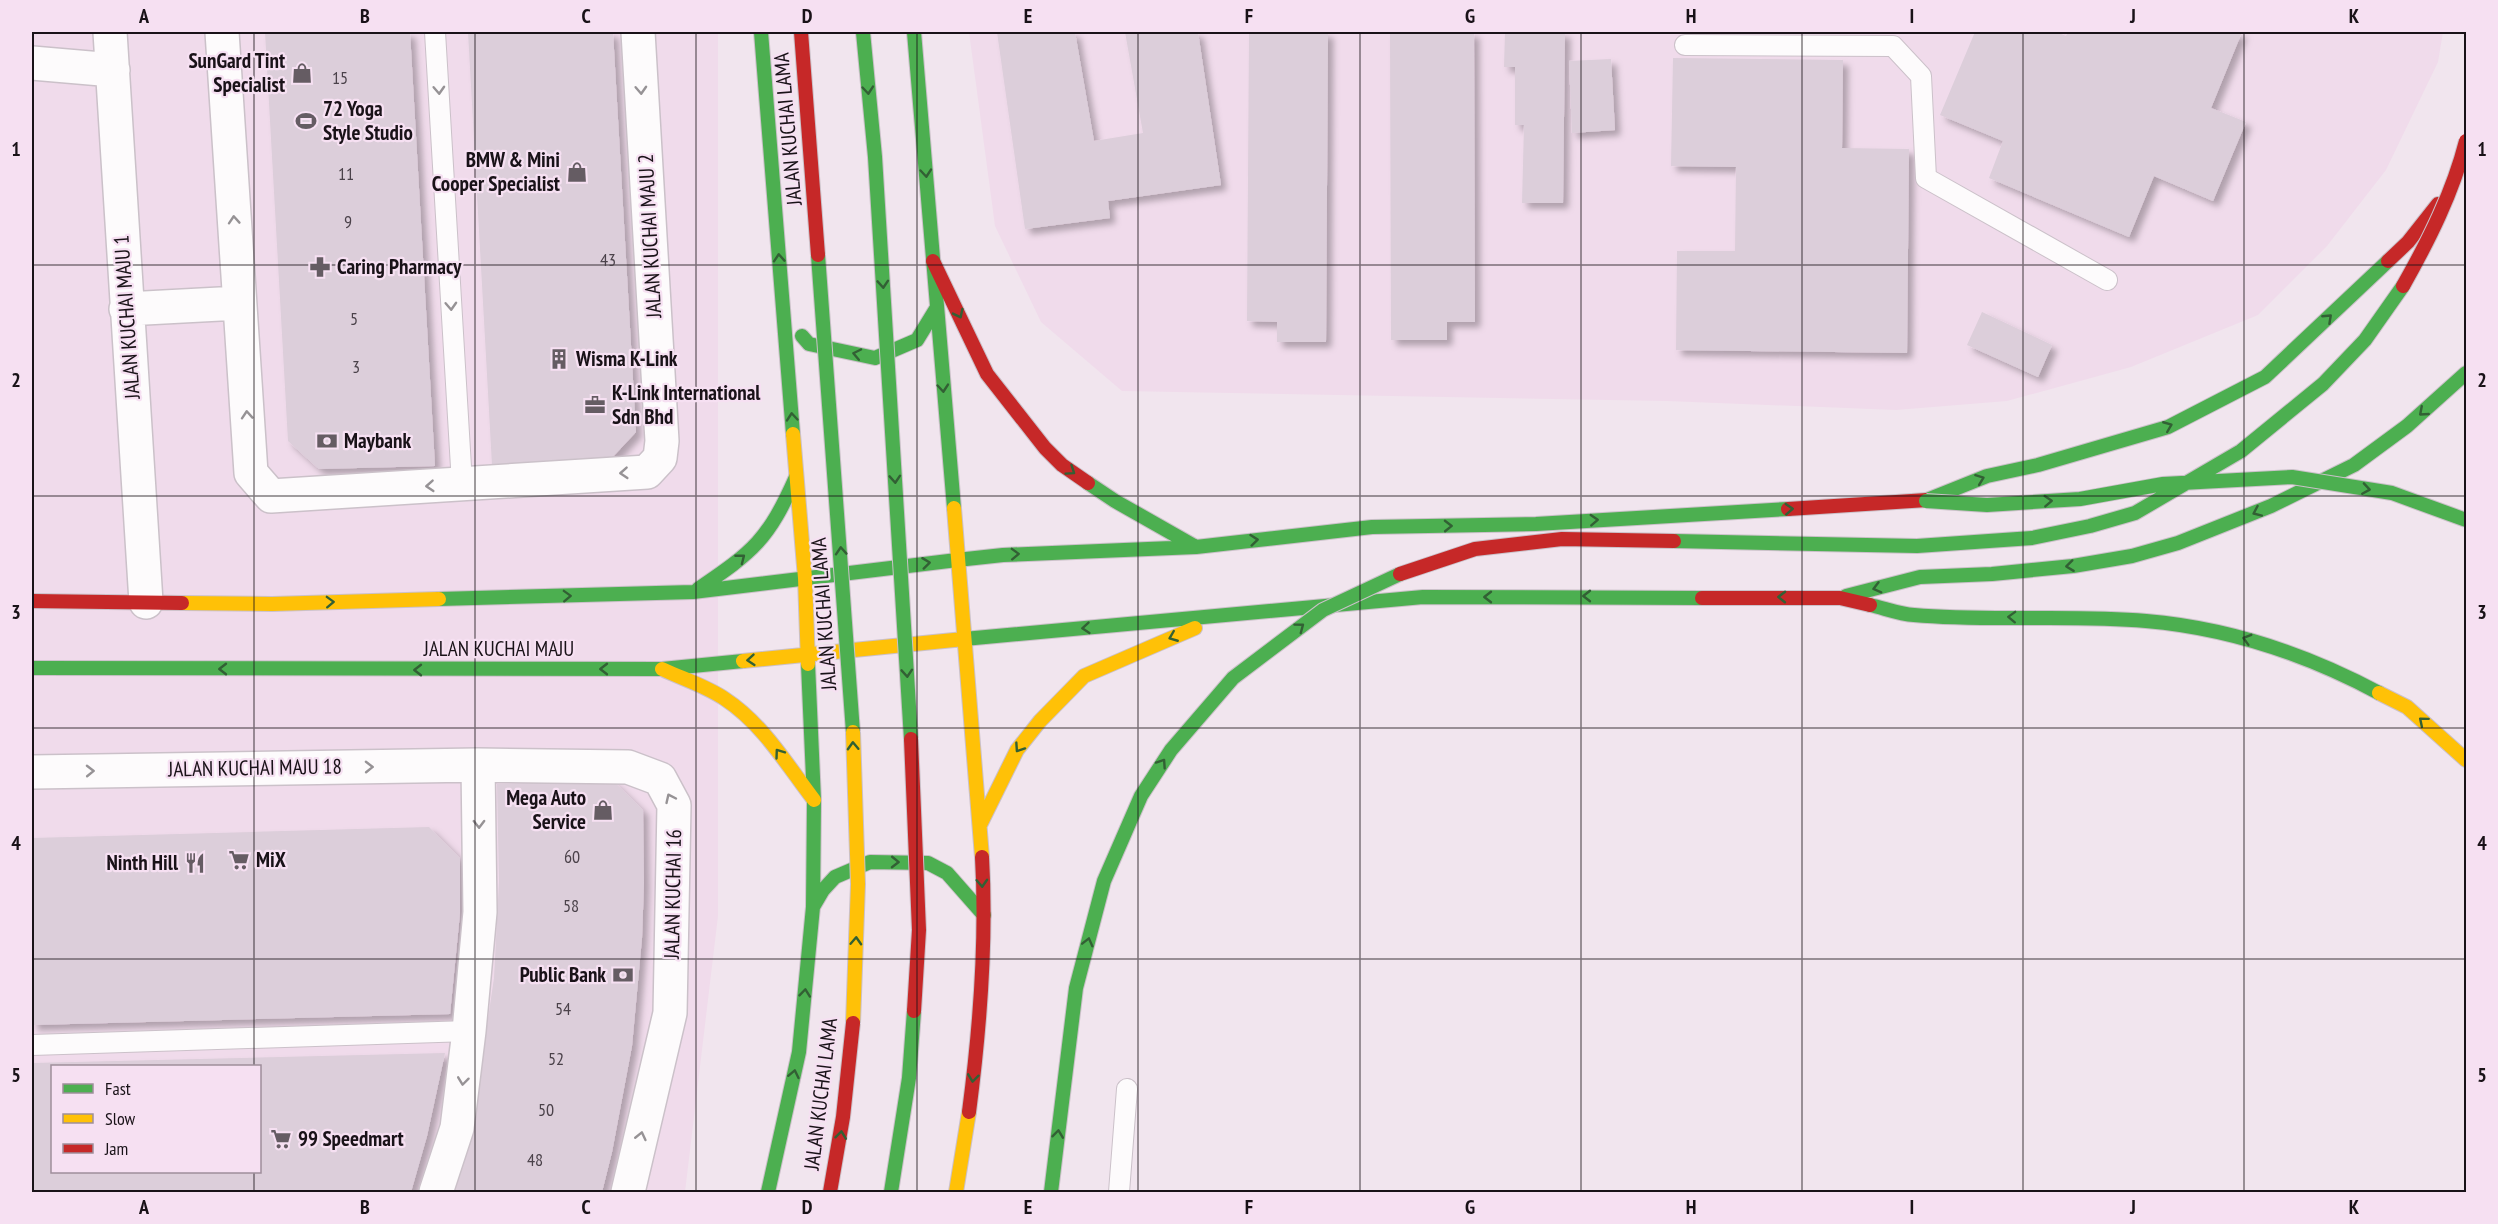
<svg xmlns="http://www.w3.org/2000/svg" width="2498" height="1224" font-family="'PT Sans Narrow',sans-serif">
  <defs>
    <filter id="shadow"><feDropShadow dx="5.5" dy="5.5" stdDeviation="3" flood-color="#0004"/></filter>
  </defs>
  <rect width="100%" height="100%" fill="#f1e5ee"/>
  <path fill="#f0dbeb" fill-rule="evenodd" d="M 32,32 L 718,32 L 718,916 L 685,1192 L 32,1192 ZM 52,1066 L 260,1066 L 260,1172 L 52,1172 Z
    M 969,32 L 2443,32 L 2438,62 L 2386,170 L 2327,246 L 2258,315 L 2131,367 L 2007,401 L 1896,410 L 1667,401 L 1122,391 L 1041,322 L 995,226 Z"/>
  <path fill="#dcceda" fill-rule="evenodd" filter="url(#shadow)" d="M 265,32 L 410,32 L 435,466 L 319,469 L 288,441 Z
    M 468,32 L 613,32 L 636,432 L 608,462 L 492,465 Z
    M 997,32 L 1075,32 L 1094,141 L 1143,133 L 1125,32 L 1198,32 L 1221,185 L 1108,201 L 1110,218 L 1025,229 Z
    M 1249,32 L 1328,32 L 1326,342 L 1277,342 L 1277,322 L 1247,321 Z
    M 1390,32 L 1474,32 L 1475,322 L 1447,322 L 1447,340 L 1391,340 Z
    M 1505,32 L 1565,32 L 1563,203 L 1522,203 L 1524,125 L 1515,125 L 1515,67 L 1504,67 Z
    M 1975,32 L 2056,32 L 2066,36 L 2068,32 L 2242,32 L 2211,108 L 2246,122 L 2213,201 L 2154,176 L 2129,237 L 1989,178 L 2003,141 L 1940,115 Z
    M 1673,58 L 1843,60 L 1842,148 L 1909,149 L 1907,353 L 1676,350 L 1677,251 L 1735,251 L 1736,167 L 1671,166 Z
    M 1611,59 L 1615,130 L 1572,133 L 1569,61 Z
    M 1982,312 L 2052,345 L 2038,377 L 1967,345 Z
    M 613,781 L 643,810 L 644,883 L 642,938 L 632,1046 L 612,1152 L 602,1192 L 451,1192 L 480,1073 L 494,978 L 499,881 L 497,784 Z
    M 429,827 L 460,858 L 460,913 L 450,1014 L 32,1025 L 32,838 Z
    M 445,1053 L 427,1136 L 411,1192 L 32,1192 L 32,1063 ZM 52,1066 L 260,1066 L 260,1172 L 52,1172 Z"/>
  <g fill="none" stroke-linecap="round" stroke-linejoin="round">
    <g stroke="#cbc1c9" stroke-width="22">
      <path id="lane" d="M 435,32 L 462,484
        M 1685,45 L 1893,46 L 1921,76 L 1926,178 L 2107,280
        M 32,1045 L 469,1031
        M 1119,1192 L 1127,1089"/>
    </g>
    <g stroke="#cbc1c9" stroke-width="36">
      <path id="street" d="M 110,32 L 146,602
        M 222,32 L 251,473 L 271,496 L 647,472 L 660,458 L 662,441 L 638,32
        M 32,63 L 113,70
        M 126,309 L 239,303
        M 32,772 L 478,765 L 628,767 L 660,779 L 674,805 L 670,1013 L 628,1192
        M 436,1192 L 457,1128 L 469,1031 L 480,912 L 478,765"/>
    </g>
    <g stroke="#cbc1c9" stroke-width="16">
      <path id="fast" d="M 761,32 L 793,434
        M 914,32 L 954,508
        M 802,336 L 809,344 L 875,358 L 917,340 L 936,309
        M 1088,483 L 1115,501 L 1196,547
        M 1927,500 L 1987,476 L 2038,465 L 2168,427 L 2265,377 L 2388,261
        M 957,560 L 1003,555 L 1196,547 L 1372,527 L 1536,524 L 1788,509
        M 698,589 C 754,551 768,540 796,477
        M 1846,596 L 1920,577 L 1992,574 L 2073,566 L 2132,556 L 2178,543 L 2271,506 L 2354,465 L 2407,426 L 2466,373
        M 439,599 L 693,592 L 957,560
        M 1870,605 C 1884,608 1899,614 1914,615 C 1991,622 2069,614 2146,621 C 2229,628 2306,654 2379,693
        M 964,639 L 1423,597 L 1702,598
        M 32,668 L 662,669 L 743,661
        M 813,907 L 823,890 L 835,877 L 870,862 L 928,863 L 947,873 L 984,915
        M 768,1192 L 799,1052 L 813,907 L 814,800 L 808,664"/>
    </g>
    <g stroke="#cbc1c9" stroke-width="16">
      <path id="slow" d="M 793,434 L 805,578 L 808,664
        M 954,508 L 982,857
        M 182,603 L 272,604 L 439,599
        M 743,661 L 964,639
        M 662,669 C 683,679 706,686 725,699 C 763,724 787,765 814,800
        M 2379,693 L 2407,707 L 2466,760
        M 980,825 L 1017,750 L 1040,721 L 1084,676 L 1195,628
        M 956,1192 L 969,1112"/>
    </g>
    <g stroke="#cbc1c9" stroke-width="16">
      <path id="jam" d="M 933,261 L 987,374 L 1045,448 L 1062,465 L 1088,483
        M 2388,261 L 2408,242 L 2438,204
        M 1788,509 L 1927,500
        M 1702,598 L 1840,598 L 1870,605
        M 32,601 L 182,603
        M 969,1112 C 980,1028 987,942 982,857"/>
    </g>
    <use href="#lane" stroke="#fdfbfc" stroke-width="20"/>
    <use href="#street" stroke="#fdfbfc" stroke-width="33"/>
    <use href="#fast" stroke="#4caf50" stroke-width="14"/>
    <use href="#slow" stroke="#ffc107" stroke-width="14"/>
    <use href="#jam" stroke="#c62828" stroke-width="14"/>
    <g stroke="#cbc1c9" stroke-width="16" stroke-linecap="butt">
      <path id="fast-bridge" d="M 863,32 L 875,157 L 911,739
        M 818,255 L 853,732
        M 1926,501 L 1987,505 L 2080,499 L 2163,484 L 2292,477 L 2392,493 L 2466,520
        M 1674,541 L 1917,546 L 2032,538 L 2090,526 L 2135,513 L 2241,451 L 2323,384 L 2365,340 L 2403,286
        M 891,1192 L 909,1078 L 914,1011
        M 1051,1192 L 1076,988 L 1104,881 L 1141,796 L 1171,750 L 1233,678 L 1323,610 L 1400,574"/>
    </g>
    <g stroke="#cbc1c9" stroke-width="16" stroke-linecap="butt">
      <path id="slow-bridge" d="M 853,732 L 858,884 L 853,1023"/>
    </g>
    <g stroke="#cbc1c9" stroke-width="16" stroke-linecap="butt">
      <path id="jam-bridge" d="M 801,32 L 818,255
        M 2403,286 C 2429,240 2453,192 2466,141
        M 1400,574 L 1475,549 L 1562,539 L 1674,541
        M 911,739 L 919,930 L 914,1011
        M 830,1192 L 843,1117 L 853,1023"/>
    </g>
    <use href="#fast-bridge" stroke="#4caf50" stroke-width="14"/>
    <use href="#slow-bridge" stroke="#ffc107" stroke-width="14"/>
    <use href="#jam-bridge" stroke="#c62828" stroke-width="14"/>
  </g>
  <defs><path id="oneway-chevron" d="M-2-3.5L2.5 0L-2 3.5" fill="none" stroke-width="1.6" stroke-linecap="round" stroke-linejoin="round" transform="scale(1.5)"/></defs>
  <g stroke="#969295">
    <use href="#oneway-chevron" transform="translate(439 90) rotate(87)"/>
    <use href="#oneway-chevron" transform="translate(641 90) rotate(87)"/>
    <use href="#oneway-chevron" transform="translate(234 220) rotate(-94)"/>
    <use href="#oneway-chevron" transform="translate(451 306) rotate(87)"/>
    <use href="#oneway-chevron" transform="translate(247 415) rotate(-94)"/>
    <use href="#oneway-chevron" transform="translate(624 473) rotate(176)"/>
    <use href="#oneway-chevron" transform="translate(430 486) rotate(176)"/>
    <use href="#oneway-chevron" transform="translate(369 767) rotate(-1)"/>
    <use href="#oneway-chevron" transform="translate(90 771) rotate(-1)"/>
    <use href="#oneway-chevron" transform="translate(670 798) rotate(-115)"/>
    <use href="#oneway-chevron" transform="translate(479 824) rotate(89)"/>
    <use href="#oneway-chevron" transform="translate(463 1081) rotate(97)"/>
    <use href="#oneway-chevron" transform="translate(641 1136) rotate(-77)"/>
  </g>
  <g stroke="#326034">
    <use href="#oneway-chevron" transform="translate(868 90) rotate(85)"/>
    <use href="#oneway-chevron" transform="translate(926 173) rotate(85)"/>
    <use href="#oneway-chevron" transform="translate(779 258) rotate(-94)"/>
    <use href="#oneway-chevron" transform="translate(883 284) rotate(86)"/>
    <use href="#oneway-chevron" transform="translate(959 314) rotate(64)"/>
    <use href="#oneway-chevron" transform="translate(2328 318) rotate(-43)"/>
    <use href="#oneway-chevron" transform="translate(857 354) rotate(-168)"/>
    <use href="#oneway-chevron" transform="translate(943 388) rotate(85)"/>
    <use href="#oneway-chevron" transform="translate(2423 412) rotate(139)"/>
    <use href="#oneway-chevron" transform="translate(792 417) rotate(-95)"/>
    <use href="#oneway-chevron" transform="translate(2168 426) rotate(-22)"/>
    <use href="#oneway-chevron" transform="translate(1071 471) rotate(34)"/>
    <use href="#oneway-chevron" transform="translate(895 479) rotate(86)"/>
    <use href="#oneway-chevron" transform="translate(1980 479) rotate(-21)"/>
    <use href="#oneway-chevron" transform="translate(2366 489) rotate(9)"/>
    <use href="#oneway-chevron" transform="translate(2048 501) rotate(-3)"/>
    <use href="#oneway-chevron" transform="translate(1789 509) rotate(-3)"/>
    <use href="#oneway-chevron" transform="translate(2257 512) rotate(156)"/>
    <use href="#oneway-chevron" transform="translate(1594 520) rotate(-3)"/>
    <use href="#oneway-chevron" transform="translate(1448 526) rotate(-1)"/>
    <use href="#oneway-chevron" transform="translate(1254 540) rotate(-6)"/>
    <use href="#oneway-chevron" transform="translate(841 551) rotate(-94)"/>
    <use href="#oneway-chevron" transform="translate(1015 554) rotate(-2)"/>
    <use href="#oneway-chevron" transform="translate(741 558) rotate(-38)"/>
    <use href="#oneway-chevron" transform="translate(926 563) rotate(-7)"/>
    <use href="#oneway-chevron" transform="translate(2070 566) rotate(173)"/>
    <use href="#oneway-chevron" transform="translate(1877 588) rotate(165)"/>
    <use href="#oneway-chevron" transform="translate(567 596) rotate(-2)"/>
    <use href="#oneway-chevron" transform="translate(1587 596) rotate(180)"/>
    <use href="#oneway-chevron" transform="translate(1488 597) rotate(180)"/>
    <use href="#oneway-chevron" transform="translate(1782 597) rotate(-179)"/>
    <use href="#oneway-chevron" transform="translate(330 602) rotate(-2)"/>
    <use href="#oneway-chevron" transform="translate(2012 617) rotate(-178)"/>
    <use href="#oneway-chevron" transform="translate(1300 627) rotate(-37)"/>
    <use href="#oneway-chevron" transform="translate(1086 628) rotate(175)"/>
    <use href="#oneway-chevron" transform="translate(1173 637) rotate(158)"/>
    <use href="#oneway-chevron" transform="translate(2247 639) rotate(-164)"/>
    <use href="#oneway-chevron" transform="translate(751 660) rotate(175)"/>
    <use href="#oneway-chevron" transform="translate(223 669) rotate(-180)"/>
    <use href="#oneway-chevron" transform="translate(604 669) rotate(180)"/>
    <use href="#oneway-chevron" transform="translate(418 670) rotate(-180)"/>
    <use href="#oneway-chevron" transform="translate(907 673) rotate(86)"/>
    <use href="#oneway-chevron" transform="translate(2423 721) rotate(-140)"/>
    <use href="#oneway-chevron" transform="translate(853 746) rotate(-92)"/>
    <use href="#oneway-chevron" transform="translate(1019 748) rotate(124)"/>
    <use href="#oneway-chevron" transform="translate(779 753) rotate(-126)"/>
    <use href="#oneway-chevron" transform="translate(1162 763) rotate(-56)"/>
    <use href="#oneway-chevron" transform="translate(895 862) rotate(1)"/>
    <use href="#oneway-chevron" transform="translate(982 883) rotate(87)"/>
    <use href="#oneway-chevron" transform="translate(856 941) rotate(-87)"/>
    <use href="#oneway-chevron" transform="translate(1088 942) rotate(-76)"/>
    <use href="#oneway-chevron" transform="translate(805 993) rotate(-84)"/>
    <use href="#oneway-chevron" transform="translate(794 1074) rotate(-78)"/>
    <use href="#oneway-chevron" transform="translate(973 1078) rotate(97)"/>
    <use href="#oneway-chevron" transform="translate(1058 1134) rotate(-83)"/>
    <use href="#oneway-chevron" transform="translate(841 1135) rotate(-83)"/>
  </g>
  <path fill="none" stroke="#191218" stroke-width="1.5" stroke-opacity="0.55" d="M 254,32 L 254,1066M 475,32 L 475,1192M 696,32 L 696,1192M 917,32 L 917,1192M 1138,32 L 1138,1192M 1360,32 L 1360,1192M 1581,32 L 1581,1192M 1802,32 L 1802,1192M 2023,32 L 2023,1192M 2244,32 L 2244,1192M 32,265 L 2466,265M 32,496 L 2466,496M 32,728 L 2466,728M 32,959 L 2466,959M 254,1172 L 254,1192"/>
  <defs>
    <g id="shop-bare" transform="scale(1.62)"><path d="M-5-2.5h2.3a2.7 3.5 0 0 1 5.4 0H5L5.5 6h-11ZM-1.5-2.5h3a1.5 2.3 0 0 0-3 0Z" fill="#655c63" stroke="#f6e0f2" stroke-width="2.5" paint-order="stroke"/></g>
    <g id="stadium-bare" transform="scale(1.62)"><path d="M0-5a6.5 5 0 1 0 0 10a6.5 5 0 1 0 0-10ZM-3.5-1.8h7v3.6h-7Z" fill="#655c63" stroke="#f6e0f2" stroke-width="2.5" paint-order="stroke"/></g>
    <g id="pharmacy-bare" transform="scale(1.62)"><path d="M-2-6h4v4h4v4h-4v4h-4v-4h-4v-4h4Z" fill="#655c63" stroke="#f6e0f2" stroke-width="2.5" paint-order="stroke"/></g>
    <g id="building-bare" transform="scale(1.62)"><path d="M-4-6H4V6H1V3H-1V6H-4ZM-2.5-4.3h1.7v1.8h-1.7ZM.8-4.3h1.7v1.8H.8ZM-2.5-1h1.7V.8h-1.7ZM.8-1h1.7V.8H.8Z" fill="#655c63" stroke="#f6e0f2" stroke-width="2.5" paint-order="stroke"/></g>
    <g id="office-bare" transform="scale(1.62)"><path d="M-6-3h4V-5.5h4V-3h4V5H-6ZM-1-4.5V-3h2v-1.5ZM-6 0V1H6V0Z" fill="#655c63" stroke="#f6e0f2" stroke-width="2.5" paint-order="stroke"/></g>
    <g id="bank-bare" transform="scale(1.62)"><path d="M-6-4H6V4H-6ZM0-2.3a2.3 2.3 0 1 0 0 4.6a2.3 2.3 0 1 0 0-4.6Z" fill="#655c63" stroke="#f6e0f2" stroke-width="2.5" paint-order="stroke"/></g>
    <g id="supermarket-bare" transform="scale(1.62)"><path d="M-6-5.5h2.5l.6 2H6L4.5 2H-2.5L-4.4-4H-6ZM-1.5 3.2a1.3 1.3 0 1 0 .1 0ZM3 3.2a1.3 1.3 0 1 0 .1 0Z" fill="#655c63" stroke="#f6e0f2" stroke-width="2.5" paint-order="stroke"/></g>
    <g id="restaurant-bare" transform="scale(1.62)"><path d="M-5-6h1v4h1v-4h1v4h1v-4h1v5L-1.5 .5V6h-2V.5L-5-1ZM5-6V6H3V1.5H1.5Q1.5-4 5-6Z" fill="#655c63" stroke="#f6e0f2" stroke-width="2.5" paint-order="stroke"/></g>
  </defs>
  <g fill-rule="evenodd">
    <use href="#shop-bare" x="302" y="73"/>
    <use href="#stadium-bare" x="306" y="121"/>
    <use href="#shop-bare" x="577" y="172"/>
    <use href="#pharmacy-bare" x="320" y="267"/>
    <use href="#building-bare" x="559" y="359"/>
    <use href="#office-bare" x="595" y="405"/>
    <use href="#bank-bare" x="327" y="441"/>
    <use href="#shop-bare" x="603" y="810"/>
    <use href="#supermarket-bare" x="239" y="860"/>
    <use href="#restaurant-bare" x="195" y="863"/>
    <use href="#bank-bare" x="623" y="975"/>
    <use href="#supermarket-bare" x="281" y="1139"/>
  </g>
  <g text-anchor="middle" stroke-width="4.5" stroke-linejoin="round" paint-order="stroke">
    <g font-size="18" fill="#4b424a">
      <text x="340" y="84">15</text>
      <text x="346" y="180">11</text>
      <text x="348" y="228">9</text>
      <text x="608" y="266">43</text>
      <text x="354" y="325">5</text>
      <text x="356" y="373">3</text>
      <text x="572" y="863">60</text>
      <text x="571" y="912">58</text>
      <text x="563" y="1015">54</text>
      <text x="556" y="1065">52</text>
      <text x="546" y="1116">50</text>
      <text x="535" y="1166">48</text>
    </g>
    <g font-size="21" font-weight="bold" fill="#191218" stroke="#f6e0f2" text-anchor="start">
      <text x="285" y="68" text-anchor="end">SunGard Tint<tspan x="285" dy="24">Specialist</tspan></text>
      <text x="323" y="116">72 Yoga<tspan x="323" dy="24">Style Studio</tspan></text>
      <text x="560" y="167" text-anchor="end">BMW &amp; Mini<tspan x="560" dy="24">Cooper Specialist</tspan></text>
      <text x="337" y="274">Caring Pharmacy</text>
      <text x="576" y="366">Wisma K-Link</text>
      <text x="612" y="400">K-Link International<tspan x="612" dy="24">Sdn Bhd</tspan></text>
      <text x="344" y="448">Maybank</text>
      <text x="586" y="805" text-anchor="end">Mega Auto<tspan x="586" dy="24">Service</tspan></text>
      <text x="256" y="867">MiX</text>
      <text x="178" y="870" text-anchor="end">Ninth Hill</text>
      <text x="606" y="982" text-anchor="end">Public Bank</text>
      <text x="298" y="1146">99 Speedmart</text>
    </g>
    <g font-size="21" fill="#191218" stroke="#f6e0f2">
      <text transform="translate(788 129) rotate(-95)" y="7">JALAN KUCHAI LAMA</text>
      <text transform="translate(650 236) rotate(-93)" y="7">JALAN KUCHAI MAJU 2</text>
      <text transform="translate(127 317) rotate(-94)" y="7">JALAN KUCHAI MAJU 1</text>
      <text transform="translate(824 614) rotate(-94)" y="7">JALAN KUCHAI LAMA</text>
      <text x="499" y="656">JALAN KUCHAI MAJU</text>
      <text transform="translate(255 768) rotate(-1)" y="7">JALAN KUCHAI MAJU 18</text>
      <text transform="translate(673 894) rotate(-89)" y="7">JALAN KUCHAI 16</text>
      <text transform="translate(821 1094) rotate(-83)" y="7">JALAN KUCHAI LAMA</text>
    </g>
  </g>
  <rect width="2498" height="1224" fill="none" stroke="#f6e0f2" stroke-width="66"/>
  <rect x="51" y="1065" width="210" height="108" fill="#f6e0f2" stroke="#9e8e9b" stroke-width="1.5"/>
  <rect x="63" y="1084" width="30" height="9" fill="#4caf50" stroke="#9e8e9b" stroke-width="1.5"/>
  <text x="105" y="1095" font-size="18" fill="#191218">Fast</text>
  <rect x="63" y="1114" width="30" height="9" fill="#ffc107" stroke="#9e8e9b" stroke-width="1.5"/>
  <text x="105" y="1125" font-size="18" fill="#191218">Slow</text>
  <rect x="63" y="1144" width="30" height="9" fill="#c62828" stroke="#9e8e9b" stroke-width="1.5"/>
  <text x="105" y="1155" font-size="18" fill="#191218">Jam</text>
  <rect x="33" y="33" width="2432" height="1158" fill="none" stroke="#191218" stroke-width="2"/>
  <g font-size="20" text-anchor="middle" font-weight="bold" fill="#191218">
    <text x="144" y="23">A</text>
    <text x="365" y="23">B</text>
    <text x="586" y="23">C</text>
    <text x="807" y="23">D</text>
    <text x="1028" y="23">E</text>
    <text x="1249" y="23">F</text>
    <text x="1470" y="23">G</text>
    <text x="1691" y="23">H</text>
    <text x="1912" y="23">I</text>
    <text x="2133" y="23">J</text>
    <text x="2354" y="23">K</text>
    <text x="16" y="156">1</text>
    <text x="2482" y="156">1</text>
    <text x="16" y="387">2</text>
    <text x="2482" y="387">2</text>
    <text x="16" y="619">3</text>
    <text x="2482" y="619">3</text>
    <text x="16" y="850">4</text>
    <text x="2482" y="850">4</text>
    <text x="16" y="1082">5</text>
    <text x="2482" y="1082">5</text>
    <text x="144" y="1214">A</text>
    <text x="365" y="1214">B</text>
    <text x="586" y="1214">C</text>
    <text x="807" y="1214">D</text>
    <text x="1028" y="1214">E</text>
    <text x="1249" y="1214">F</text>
    <text x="1470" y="1214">G</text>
    <text x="1691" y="1214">H</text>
    <text x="1912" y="1214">I</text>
    <text x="2133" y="1214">J</text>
    <text x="2354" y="1214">K</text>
  </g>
</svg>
